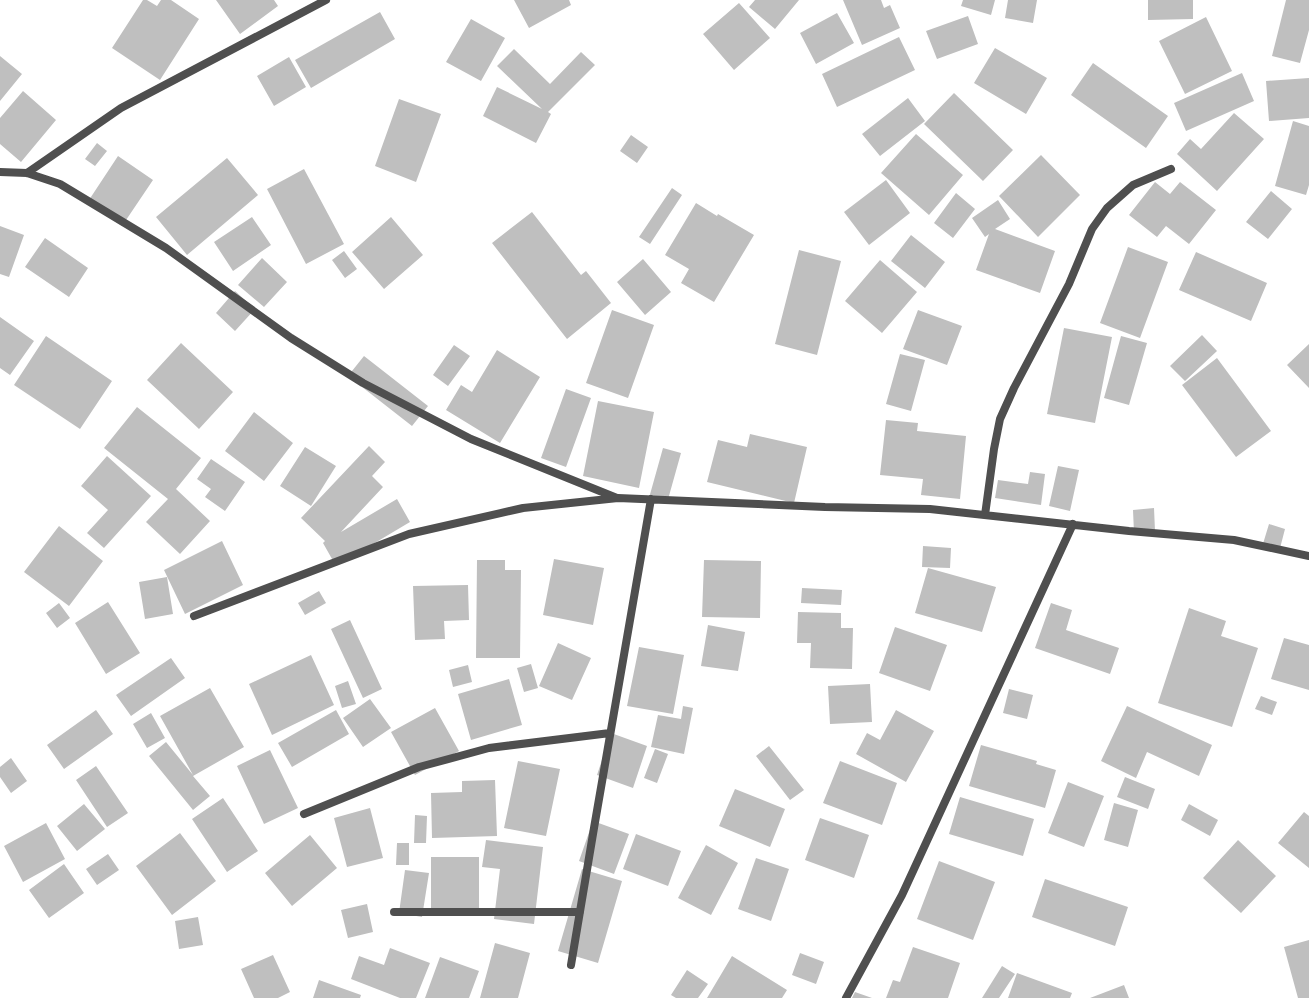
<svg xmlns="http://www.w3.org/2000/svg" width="1309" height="998" font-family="Quicksand,sans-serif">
  <rect width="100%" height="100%" fill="#fff"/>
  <path fill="#bfbfbf" d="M 143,0 L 147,0 L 157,6 L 161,0 L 171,0 L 199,19 L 160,80 L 112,48 Z
    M 216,0 L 274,0 L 278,6 L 240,34 Z
    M 514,0 L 569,0 L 571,5 L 529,28 Z
    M 755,0 L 799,0 L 775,29 L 749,7 Z
    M 843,0 L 881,0 L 884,8 L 890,5 L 900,28 L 862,45 Z
    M 963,0 L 995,0 L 991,15 L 961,6 Z
    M 1008,0 L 1037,0 L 1033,23 L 1005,18 Z
    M 1148,0 L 1193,0 L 1193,19 L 1148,20 Z
    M 1286,0 L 1309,0 L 1309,30 L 1300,63 L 1272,56 Z
    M 739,3 L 770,38 L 734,70 L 703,34 Z
    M 380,12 L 395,39 L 311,88 L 295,60 Z
    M 837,13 L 854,43 L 816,64 L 800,33 Z
    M 968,16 L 978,44 L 937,59 L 926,31 Z
    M 1206,17 L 1232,71 L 1185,94 L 1159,41 Z
    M 471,19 L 505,38 L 481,81 L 446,62 Z
    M 899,37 L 915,70 L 837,107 L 822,74 Z
    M 995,48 L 1047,78 L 1026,114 L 974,83 Z
    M 514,49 L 550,84 L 581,52 L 595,65 L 548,112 L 551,114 L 536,143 L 483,116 L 497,87 L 542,109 L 497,66 Z
    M 0,56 L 22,74 L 0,101 Z
    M 289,57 L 306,87 L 274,106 L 257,76 Z
    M 1093,63 L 1168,116 L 1146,148 L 1071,95 Z
    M 1242,73 L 1254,101 L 1186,131 L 1174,103 Z
    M 1309,78 L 1309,118 L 1269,121 L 1266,81 Z
    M 23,91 L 56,120 L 21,162 L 0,144 L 0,118 Z
    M 954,93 L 1013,150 L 983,181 L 924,124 Z
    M 908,98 L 925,121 L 880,156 L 862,134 Z
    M 399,99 L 441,114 L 416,182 L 375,166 Z
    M 1234,113 L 1264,139 L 1217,191 L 1177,154 L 1190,139 L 1201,149 Z
    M 1293,121 L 1309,126 L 1309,185 L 1306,195 L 1275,186 Z
    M 916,134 L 963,175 L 929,215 L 881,173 Z
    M 631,135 L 648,147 L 637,163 L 620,151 Z
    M 97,143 L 107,151 L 95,166 L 85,159 Z
    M 1041,155 L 1080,195 L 1038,237 L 999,196 Z
    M 118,156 L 153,180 L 122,226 L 87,203 Z
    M 227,158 L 258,195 L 187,255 L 156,217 Z
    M 304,169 L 344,244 L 306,264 L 267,189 Z
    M 886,180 L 910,213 L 869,245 L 844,212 Z
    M 1155,182 L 1170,194 L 1180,182 L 1216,210 L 1189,244 L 1166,226 L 1157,237 L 1129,215 Z
    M 672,188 L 682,195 L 650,244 L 639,237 Z
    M 1271,191 L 1292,209 L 1268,239 L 1246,222 Z
    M 956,193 L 975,209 L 953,238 L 934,223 Z
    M 998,200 L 1010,219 L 995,229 L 1055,251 L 1040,293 L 976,270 L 989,234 L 985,237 L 972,218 Z
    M 696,203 L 717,216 L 718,214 L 754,235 L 714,302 L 681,283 L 689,269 L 665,255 Z
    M 532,212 L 581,275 L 586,271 L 611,303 L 567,339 L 492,243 Z
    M 252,217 L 271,245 L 233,271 L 214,242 Z
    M 391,217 L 423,255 L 384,289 L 352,252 Z
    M 0,226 L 24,235 L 9,277 L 0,274 Z
    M 911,235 L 945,262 L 925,288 L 891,261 Z
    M 45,238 L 88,268 L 69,297 L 25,267 Z
    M 1128,247 L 1168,262 L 1140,338 L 1100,323 Z
    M 799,250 L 841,261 L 817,355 L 775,344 Z
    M 344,251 L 357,269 L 345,278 L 332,260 Z
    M 1196,252 L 1267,283 L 1251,321 L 1179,290 Z
    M 262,258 L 287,282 L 264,307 L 238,285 Z
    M 643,259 L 671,292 L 645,315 L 617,282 Z
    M 880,260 L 917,292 L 882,333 L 845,301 Z
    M 235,291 L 255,309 L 235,331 L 216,313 Z
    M 612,310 L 654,325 L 628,398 L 586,383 Z
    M 918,310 L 962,326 L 947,365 L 903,349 Z
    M 0,317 L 34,341 L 10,375 L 0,368 Z
    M 1064,328 L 1112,337 L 1095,423 L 1047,414 Z
    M 1202,335 L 1217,351 L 1185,381 L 1170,366 Z
    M 46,336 L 112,381 L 80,429 L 14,385 Z
    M 1121,336 L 1147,343 L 1129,405 L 1104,398 Z
    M 181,343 L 233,392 L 199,429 L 147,380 Z
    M 1309,344 L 1309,388 L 1287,365 Z
    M 454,345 L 470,356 L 448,386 L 433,375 Z
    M 497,350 L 540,377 L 500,443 L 446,410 L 461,385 L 472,392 Z
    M 900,354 L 925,360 L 911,411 L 886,404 Z
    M 364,356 L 428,406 L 412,426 L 348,376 Z
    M 1217,358 L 1271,431 L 1236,457 L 1182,385 Z
    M 566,389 L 591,398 L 566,467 L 541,458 Z
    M 598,401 L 654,412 L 639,488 L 583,476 Z
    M 137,407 L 201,458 L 176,489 L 210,521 L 180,554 L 146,522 L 168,499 L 104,448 Z
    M 254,412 L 293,443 L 264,481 L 225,451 Z
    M 886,420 L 918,423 L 917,431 L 966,436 L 960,499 L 921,495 L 923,479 L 880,475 Z
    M 750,434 L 807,447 L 794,503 L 707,482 L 718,440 L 747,447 Z
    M 369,446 L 385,462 L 372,476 L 383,487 L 341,532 L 397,499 L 410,522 L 336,566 L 323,543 L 325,541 L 301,518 Z
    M 305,447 L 336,466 L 311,506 L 280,486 Z
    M 663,448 L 681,453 L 667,503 L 649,498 Z
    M 107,456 L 151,496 L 104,548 L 87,533 L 108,510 L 81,486 Z
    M 211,459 L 245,482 L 225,511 L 205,497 L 211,489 L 197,479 Z
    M 1058,466 L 1079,470 L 1070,511 L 1049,506 Z
    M 1030,472 L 1045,474 L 1041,505 L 995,498 L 998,480 L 1028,484 Z
    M 1154,508 L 1155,531 L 1134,533 L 1133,510 Z
    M 1269,524 L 1285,529 L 1279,552 L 1262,547 Z
    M 59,526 L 103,561 L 69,606 L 24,572 Z
    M 222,541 L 243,585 L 185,614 L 164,570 Z
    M 923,546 L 951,548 L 950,568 L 922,567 Z
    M 554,559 L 604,568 L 593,625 L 543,615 Z
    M 477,560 L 505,560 L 505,570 L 521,570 L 520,658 L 476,658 Z
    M 704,560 L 761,561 L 760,618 L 702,617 Z
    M 928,568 L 996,587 L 982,632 L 915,613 Z
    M 167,577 L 173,614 L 145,619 L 139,582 Z
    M 468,585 L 469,620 L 444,621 L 445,639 L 415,640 L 413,586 Z
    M 802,588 L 842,590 L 841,605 L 801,603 Z
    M 319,591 L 326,603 L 305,615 L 298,603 Z
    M 108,602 L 140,653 L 106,674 L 75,623 Z
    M 59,603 L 70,618 L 57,628 L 46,613 Z
    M 1051,603 L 1072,610 L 1066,630 L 1119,648 L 1110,674 L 1035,648 Z
    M 1189,608 L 1226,621 L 1221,636 L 1258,648 L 1232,727 L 1158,703 Z
    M 798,612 L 841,613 L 841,628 L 853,628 L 852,669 L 810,668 L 811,643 L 797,643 Z
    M 350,620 L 382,689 L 363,698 L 331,629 Z
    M 708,625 L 745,632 L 738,671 L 701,666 Z
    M 895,627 L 947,645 L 930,691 L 879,673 Z
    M 1284,638 L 1309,645 L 1309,690 L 1271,679 Z
    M 558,643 L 591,658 L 572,700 L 539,686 Z
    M 639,647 L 684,655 L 673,714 L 627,706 Z
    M 311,655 L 334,705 L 272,735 L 249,684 Z
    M 171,658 L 185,678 L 131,716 L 116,695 Z
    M 531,664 L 538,688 L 524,692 L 517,668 Z
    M 468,665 L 472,682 L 453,687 L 449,670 Z
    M 509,679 L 522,725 L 471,740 L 458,694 Z
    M 348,681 L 356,704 L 342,708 L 335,686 Z
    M 870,684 L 872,722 L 830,724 L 828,686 Z
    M 210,688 L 244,747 L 193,776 L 210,796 L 193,810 L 149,756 L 166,742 L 193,775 L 160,716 Z
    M 1009,689 L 1033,695 L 1027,719 L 1003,713 Z
    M 1261,696 L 1277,702 L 1272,715 L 1255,709 Z
    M 370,699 L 391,728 L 363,747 L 343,718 Z
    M 683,706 L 693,708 L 684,754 L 651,747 L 658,715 L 681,719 Z
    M 1127,706 L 1212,745 L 1199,776 L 1147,752 L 1136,778 L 1101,761 Z
    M 435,708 L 459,751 L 415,775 L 391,732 Z
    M 96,710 L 113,734 L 64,769 L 47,745 Z
    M 336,710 L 349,734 L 292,767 L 278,743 Z
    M 896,710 L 934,731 L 906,782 L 856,754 L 867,733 L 880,740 Z
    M 151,713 L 165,738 L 147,748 L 133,724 Z
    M 611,733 L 647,746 L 633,788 L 597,775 Z
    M 981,745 L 1037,761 L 1036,764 L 1056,770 L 1045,808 L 969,786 Z
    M 769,746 L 804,790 L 790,800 L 756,756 Z
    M 655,749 L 668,754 L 657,783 L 644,778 Z
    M 270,750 L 298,808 L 264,824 L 237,766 Z
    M 11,758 L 27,781 L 11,793 L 0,777 L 0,767 Z
    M 518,761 L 560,769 L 546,836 L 504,828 Z
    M 840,761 L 897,783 L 882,825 L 823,803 Z
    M 96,766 L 128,813 L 107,827 L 76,780 Z
    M 1125,777 L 1155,789 L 1148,809 L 1117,797 Z
    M 495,780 L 497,836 L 432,838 L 431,793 L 462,792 L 462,781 Z
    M 1068,782 L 1104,796 L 1084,847 L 1048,833 Z
    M 735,789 L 785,809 L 770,847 L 719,826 Z
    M 960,797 L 1034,819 L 1023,856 L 949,834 Z
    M 223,798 L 258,851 L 227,872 L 192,819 Z
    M 1114,803 L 1138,810 L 1128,847 L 1104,840 Z
    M 84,804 L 105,829 L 77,851 L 57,826 Z
    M 1189,804 L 1218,820 L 1210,836 L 1181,820 Z
    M 370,808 L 383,858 L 347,867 L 334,818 Z
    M 1304,812 L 1309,816 L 1309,868 L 1278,843 Z
    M 415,815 L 427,816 L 426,843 L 414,843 Z
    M 820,818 L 869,835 L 854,878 L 805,860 Z
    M 593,821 L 629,834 L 614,874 L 579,861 Z
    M 46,823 L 65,859 L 23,882 L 4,846 Z
    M 180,833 L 216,881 L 172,915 L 136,866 Z
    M 636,834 L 681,851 L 668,886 L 623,869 Z
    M 310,835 L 337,868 L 292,906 L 265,873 Z
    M 486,840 L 543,847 L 534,924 L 494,919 L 500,869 L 482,867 Z
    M 1238,840 L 1276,876 L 1241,913 L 1203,878 Z
    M 397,843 L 409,843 L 409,865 L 396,865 Z
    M 706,845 L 738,863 L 711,915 L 678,898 Z
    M 108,854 L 119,870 L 97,885 L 86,869 Z
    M 431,857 L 479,857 L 479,911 L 431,911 Z
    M 756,858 L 789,869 L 771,921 L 738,909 Z
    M 939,861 L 995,882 L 973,940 L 917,919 Z
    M 64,864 L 84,893 L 49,918 L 29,890 Z
    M 582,869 L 622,881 L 598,963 L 558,951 Z
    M 405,870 L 429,873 L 422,917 L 399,913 Z
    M 1045,879 L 1128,907 L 1115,946 L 1032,917 Z
    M 367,904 L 373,932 L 348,938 L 341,910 Z
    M 198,917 L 203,945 L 179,949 L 175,921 Z
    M 1309,940 L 1309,998 L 1298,998 L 1284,947 Z
    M 495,943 L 530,953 L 518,998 L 480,998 Z
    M 913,947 L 960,963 L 948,998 L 886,998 L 893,980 L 900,982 Z
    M 390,948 L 430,963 L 416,998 L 400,998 L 351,979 L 359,956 L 384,965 Z
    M 800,953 L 824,962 L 816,984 L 792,975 Z
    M 273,955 L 290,992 L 278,998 L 254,998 L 241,969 Z
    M 732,956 L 787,990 L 782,998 L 707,998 Z
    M 440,957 L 479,971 L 469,998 L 425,998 Z
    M 1002,966 L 1015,974 L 999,998 L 982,998 Z
    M 687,970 L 708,984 L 698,998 L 676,998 L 671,995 Z
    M 1017,973 L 1072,993 L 1070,998 L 1008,998 Z
    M 319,980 L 361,995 L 360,998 L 313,998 Z
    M 1124,985 L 1129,998 L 1090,998 Z
    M 855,992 L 872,998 L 852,998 Z"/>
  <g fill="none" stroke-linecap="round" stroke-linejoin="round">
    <path stroke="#4f4f4f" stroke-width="8" d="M 0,172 L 27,173 L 60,184 L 166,248 L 291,338 L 363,383 L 471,439 L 617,498
      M 27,173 L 121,108 L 326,0
      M 985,515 L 994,449 L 1000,419 L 1014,388 L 1069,284 L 1092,229 L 1107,208 L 1133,185 L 1171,169
      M 194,616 L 409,534 L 523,508 L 618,498 L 825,507 L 930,509 L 1129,531 L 1234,540 L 1309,556
      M 304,814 L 419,767 L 489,748 L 610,733
      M 394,912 L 580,912
      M 571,965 L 594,828 L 651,499
      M 846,998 L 902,895 L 1073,524"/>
  </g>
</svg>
